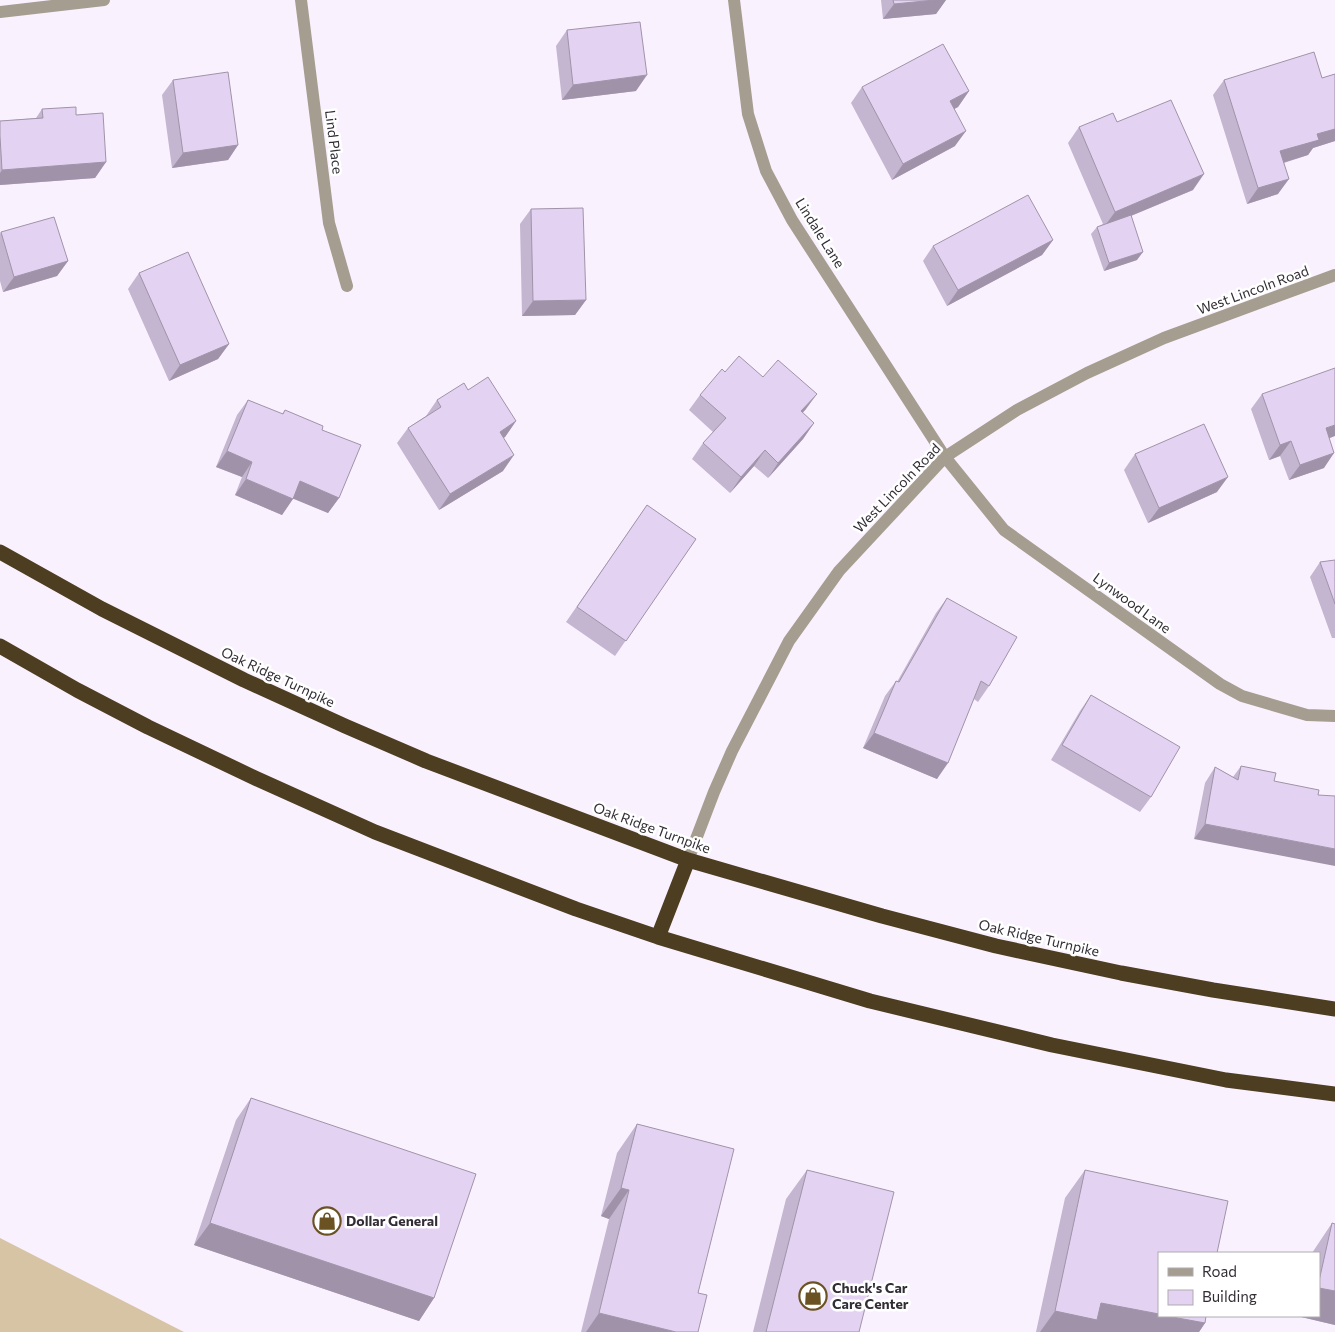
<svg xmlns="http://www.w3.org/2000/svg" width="1335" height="1332" font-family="Commissioner,sans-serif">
  <rect width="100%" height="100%" fill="#f9f2fe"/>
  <path fill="#d7c4a4" d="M 0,1238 L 184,1332 L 0,1332 Z"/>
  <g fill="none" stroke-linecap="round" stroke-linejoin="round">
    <path stroke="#a59d90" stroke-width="12" d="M 301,0 L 329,223 L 347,286
      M 734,0 L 748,114 L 766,171 L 792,220 L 945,457 L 1004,530 L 1220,684 L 1242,696 L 1307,715 L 1335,716
      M 0,12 L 104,0
      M 688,860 L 714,792 L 732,751 L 789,641 L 839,571 L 945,457 L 1017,410 L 1087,373 L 1164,338 L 1335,275"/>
    <path stroke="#4d3d21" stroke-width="15" d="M 0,552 L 102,609 L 244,680 L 345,726 L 426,761 L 688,860 L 882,916 L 996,946 L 1121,973 L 1213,990 L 1335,1009
      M 0,646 L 77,690 L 148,727 L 255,778 L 375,832 L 576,909 L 658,937 L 870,1001 L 1052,1045 L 1226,1080 L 1335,1094
      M 658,937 L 688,860"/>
  </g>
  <path fill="#c4b5d0" d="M 881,0 L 946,0 L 936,14 L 883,19 Z
    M 567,30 L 636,91 L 562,100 L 556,46 Z
    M 1335,74 L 1335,141 L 1313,148 L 1308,155 L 1284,163 L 1278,194 L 1247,204 L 1213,95 L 1224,80 L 1322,78 Z
    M 173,80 L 238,145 L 228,160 L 172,168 L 162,95 Z
    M 862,87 L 969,91 L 958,107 L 954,109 L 955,146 L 892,180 L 851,103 Z
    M 42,109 L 76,115 L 106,162 L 95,178 L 0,185 L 0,121 L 36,118 Z
    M 1117,122 L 1193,190 L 1131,216 L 1137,260 L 1104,271 L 1091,234 L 1097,227 L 1103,224 L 1068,143 L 1079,127 Z
    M 531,209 L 586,300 L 575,315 L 522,316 L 520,224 Z
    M 1,232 L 68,261 L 57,276 L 3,292 L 0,281 L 0,234 Z
    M 1053,240 L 1042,255 L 947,306 L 923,261 L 933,246 Z
    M 139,273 L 229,344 L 218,359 L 169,381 L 128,289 Z
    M 725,372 L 763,377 L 806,409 L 802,413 L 814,423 L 803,439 L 768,478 L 754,466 L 730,493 L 692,459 L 703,443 L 713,432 L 689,410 L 700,395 Z
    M 468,390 L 516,421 L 505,437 L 503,438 L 503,471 L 439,510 L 397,443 L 408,428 L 426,416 L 437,400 Z
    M 1262,394 L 1329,438 L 1324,468 L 1289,480 L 1280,456 L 1269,460 L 1251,409 Z
    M 248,400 L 282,414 L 285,410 L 322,430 L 339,498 L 328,513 L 293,498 L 282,515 L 235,495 L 242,477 L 216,467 L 237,415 Z
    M 1135,454 L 1217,492 L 1148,523 L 1124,470 Z
    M 647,505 L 696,539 L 615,656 L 566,622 Z
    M 1335,560 L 1335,638 L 1332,638 L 1310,577 L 1320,562 Z
    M 947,598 L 989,686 L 978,702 L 974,699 L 937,779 L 863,748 L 885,696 L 896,681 L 897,682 L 936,613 Z
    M 1091,695 L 1151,797 L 1140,812 L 1051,760 L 1080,711 Z
    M 1241,766 L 1276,773 L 1194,839 L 1205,783 L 1215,767 L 1233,777 Z
    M 251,1098 L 434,1298 L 419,1321 L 194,1245 L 236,1120 Z
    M 637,1124 L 698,1293 L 698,1332 L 581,1332 L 609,1219 L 601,1216 L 617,1153 Z
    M 807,1170 L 859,1332 L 753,1332 L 786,1199 Z
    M 1085,1170 L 1159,1253 L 1205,1323 L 1199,1332 L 1036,1332 L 1065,1198 Z
    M 1332,1223 L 1335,1325 L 1297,1316 L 1319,1316 L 1319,1253 L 1312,1253 Z"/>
  <path fill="#a093a9" d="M 935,0 L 946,0 L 936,14 L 883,19 L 894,4 Z
    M 647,75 L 636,91 L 562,100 L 573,85 Z
    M 969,91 L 958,107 L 939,117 L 950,101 Z
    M 1335,129 L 1335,141 L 1313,148 L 1308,155 L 1269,167 L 1280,151 L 1317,134 Z
    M 966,131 L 955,146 L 892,180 L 903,164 Z
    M 238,145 L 228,160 L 172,168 L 183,153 Z
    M 106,162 L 95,178 L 0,185 L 0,173 L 2,170 Z
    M 1204,174 L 1193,190 L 1104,227 L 1115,212 Z
    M 1289,179 L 1278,194 L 1247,204 L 1258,188 Z
    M 1053,240 L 1042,255 L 947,306 L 958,290 Z
    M 1143,252 L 1137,260 L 1104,271 L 1109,263 Z
    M 68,261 L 57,276 L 3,292 L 14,277 Z
    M 586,300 L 575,315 L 522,316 L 533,301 Z
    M 229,344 L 218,359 L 169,381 L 180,365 Z
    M 817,394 L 806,409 L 790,427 L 801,411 Z
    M 516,421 L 505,437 L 489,447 L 500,432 Z
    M 814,423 L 803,439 L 768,478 L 778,463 Z
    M 1335,425 L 1335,436 L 1315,444 L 1326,428 Z
    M 1291,441 L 1280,456 L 1269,460 L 1280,445 Z
    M 765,450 L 754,466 L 730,493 L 741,477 Z
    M 227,451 L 252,462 L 242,477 L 216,467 Z
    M 1334,453 L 1324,468 L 1289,480 L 1300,465 Z
    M 514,455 L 503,471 L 439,510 L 450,494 Z
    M 1228,477 L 1217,492 L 1148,523 L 1159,508 Z
    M 246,479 L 293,499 L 282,515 L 235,495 Z
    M 300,481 L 339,498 L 328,513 L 289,497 Z
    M 874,733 L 948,763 L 937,779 L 863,748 Z
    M 1205,824 L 1335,849 L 1335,866 L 1194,839 Z
    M 621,1188 L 629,1190 L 609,1219 L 601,1216 Z
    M 210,1223 L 434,1298 L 419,1321 L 194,1245 Z
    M 1319,1288 L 1335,1291 L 1335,1325 L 1297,1316 L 1319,1316 Z
    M 1101,1303 L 1159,1314 L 1159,1316 L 1167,1316 L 1205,1323 L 1199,1332 L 1040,1332 L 1055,1311 Z
    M 599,1313 L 676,1332 L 586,1332 Z"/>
  <path fill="#e4d2f2" stroke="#a093a9" d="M 893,0 L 935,0 L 894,4 Z
    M 640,22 L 647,75 L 573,85 L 567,30 Z
    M 943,44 L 969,91 L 950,101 L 966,131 L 903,164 L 862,87 Z
    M 1314,52 L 1322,78 L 1335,74 L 1335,129 L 1317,134 L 1319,140 L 1280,151 L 1289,179 L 1258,188 L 1224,80 Z
    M 228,72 L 238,145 L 183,153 L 173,80 Z
    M 1171,100 L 1204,174 L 1115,212 L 1079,127 L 1113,113 L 1117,122 Z
    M 76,107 L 76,115 L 103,113 L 106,162 L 2,170 L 0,136 L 0,121 L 43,118 L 42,109 Z
    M 1028,195 L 1053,240 L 958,290 L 933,246 Z
    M 583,208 L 586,300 L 533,301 L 531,209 Z
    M 1131,215 L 1143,252 L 1109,263 L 1097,227 Z
    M 54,217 L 68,261 L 14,277 L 1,232 Z
    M 188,252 L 229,344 L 180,365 L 139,273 Z
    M 739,356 L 763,377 L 778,360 L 817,394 L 801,411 L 814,423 L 778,463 L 765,450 L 741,477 L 703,443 L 726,418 L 700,395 L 722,369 L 725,372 Z
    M 1335,368 L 1335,425 L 1326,428 L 1334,453 L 1300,465 L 1291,441 L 1280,445 L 1262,394 Z
    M 488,377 L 516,421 L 500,432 L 514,455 L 450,494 L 408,428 L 441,407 L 437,400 L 464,383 L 468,390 Z
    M 248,400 L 283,414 L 285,410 L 323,426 L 322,430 L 361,445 L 339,498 L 300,481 L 293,499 L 246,479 L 252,462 L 227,451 Z
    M 1204,424 L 1228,477 L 1159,508 L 1135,454 Z
    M 647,505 L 696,539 L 626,641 L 577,607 Z
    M 1335,560 L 1335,604 L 1320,562 Z
    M 947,598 L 1017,637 L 989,686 L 981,681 L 948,763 L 874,733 L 896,681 L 899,682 Z
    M 1091,695 L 1180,747 L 1151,797 L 1062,745 Z
    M 1241,766 L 1276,773 L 1274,781 L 1319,790 L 1318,795 L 1335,796 L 1335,849 L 1205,824 L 1215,767 L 1238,780 Z
    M 251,1098 L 476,1174 L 434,1298 L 210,1223 Z
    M 637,1124 L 734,1149 L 698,1293 L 707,1295 L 698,1332 L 676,1332 L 599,1313 L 629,1190 L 621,1188 Z
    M 807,1170 L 894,1192 L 859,1332 L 766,1332 Z
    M 1085,1170 L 1228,1201 L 1217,1253 L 1159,1253 L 1159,1314 L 1101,1303 L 1097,1320 L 1055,1311 Z
    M 1332,1223 L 1335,1224 L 1335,1291 L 1319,1288 L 1319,1281 Z
    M 1167,1316 L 1206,1316 L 1205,1323 Z"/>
  <defs>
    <g id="shop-ring" transform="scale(1.4375)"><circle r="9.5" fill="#fff" stroke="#6b5223" stroke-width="1.5"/><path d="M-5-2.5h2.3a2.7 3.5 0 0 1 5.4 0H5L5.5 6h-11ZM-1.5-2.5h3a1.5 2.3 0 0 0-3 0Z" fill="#6b5223"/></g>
  </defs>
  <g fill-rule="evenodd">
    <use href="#shop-ring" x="327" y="1221"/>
    <use href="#shop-ring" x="813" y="1296"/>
  </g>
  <g text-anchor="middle" stroke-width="5" stroke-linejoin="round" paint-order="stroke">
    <g font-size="14" fill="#332e36" stroke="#fff">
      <text transform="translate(334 142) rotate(83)" y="5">Lind Place</text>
      <text transform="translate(820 233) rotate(58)" y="5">Lindale Lane</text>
      <text transform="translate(1253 290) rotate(-20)" y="5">West Lincoln Road</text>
      <text transform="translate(897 488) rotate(-46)" y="5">West Lincoln Road</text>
      <text transform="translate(1132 603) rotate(36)" y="5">Lynwood Lane</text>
      <text transform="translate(278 677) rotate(25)" y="5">Oak Ridge Turnpike</text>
      <text transform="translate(652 828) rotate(20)" y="5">Oak Ridge Turnpike</text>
      <text transform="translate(1039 938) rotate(13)" y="5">Oak Ridge Turnpike</text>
    </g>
    <g font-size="14" font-weight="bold" fill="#332e36" stroke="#fff" text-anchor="start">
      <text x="346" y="1226">Dollar General</text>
      <text x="832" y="1293">Chuck's Car<tspan x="832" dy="16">Care Center</tspan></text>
    </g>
  </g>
  <rect x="1158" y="1252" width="162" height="65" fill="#ffffff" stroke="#adabaf"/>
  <rect x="1168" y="1268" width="25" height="8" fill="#a59d90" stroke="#adabaf"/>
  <text x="1202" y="1277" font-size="15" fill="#332e36">Road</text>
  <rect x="1168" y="1290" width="25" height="15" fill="#e4d2f2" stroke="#adabaf"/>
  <text x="1202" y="1302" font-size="15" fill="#332e36">Building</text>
</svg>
